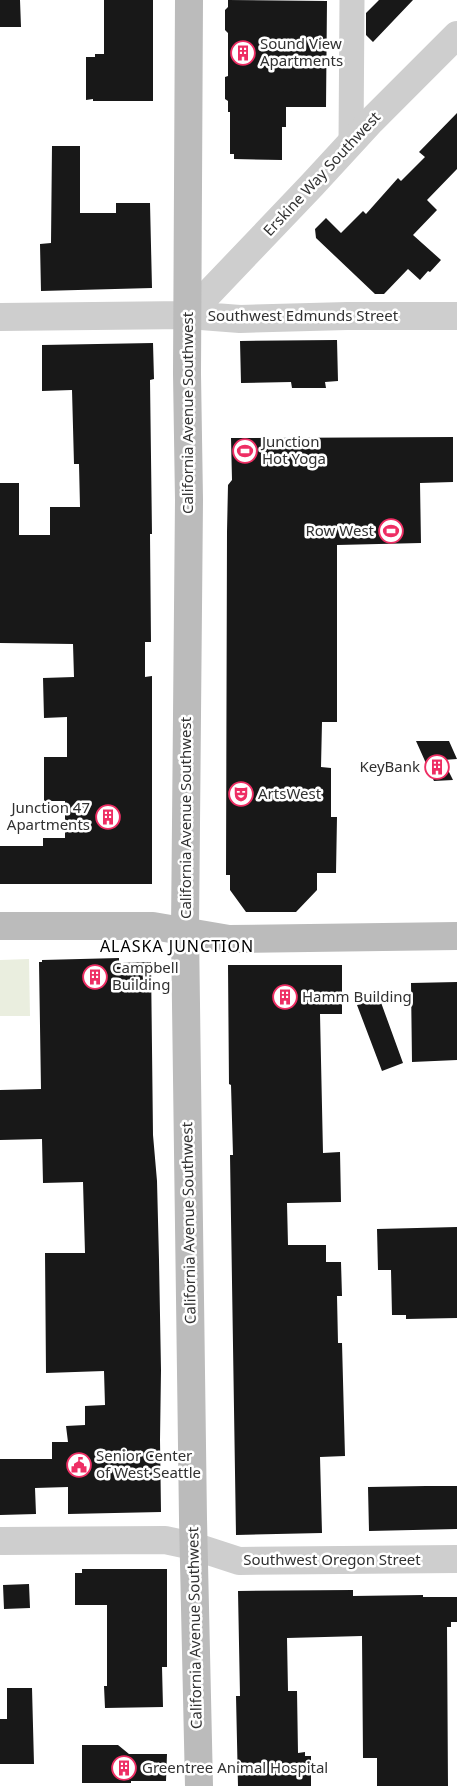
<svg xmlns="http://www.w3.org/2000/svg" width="457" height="1786" font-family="'Noto Sans',sans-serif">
  <rect width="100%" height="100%" fill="#fff"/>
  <path fill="#eaeedf" d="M 29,959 L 30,1016 L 0,1016 L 0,960 Z"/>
  <path fill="#181818" d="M 0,0 L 20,0 L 21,27 L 0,27 Z
    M 104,0 L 153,0 L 153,101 L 93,101 L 93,99 L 86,100 L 86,57 L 95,57 L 95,54 L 104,54 Z
    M 228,0 L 327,1 L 326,107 L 286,107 L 286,127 L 282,127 L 282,160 L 234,159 L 234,154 L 230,154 L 230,112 L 228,112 L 228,101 L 225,99 L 225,77 L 228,76 L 228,33 L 225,30 L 225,10 L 228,7 Z
    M 379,0 L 413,0 L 373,42 L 366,35 L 366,13 Z
    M 457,113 L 457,169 L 427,200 L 437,210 L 413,235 L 441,260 L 430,272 L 428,271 L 420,280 L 408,269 L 384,294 L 375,294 L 316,238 L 315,229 L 326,218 L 341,233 L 363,211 L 366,214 L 398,178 L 401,181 L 425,157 L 419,152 Z
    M 52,146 L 80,146 L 80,213 L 116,213 L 116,203 L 150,203 L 152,288 L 41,291 L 40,244 L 51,243 Z
    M 337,340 L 338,381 L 325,382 L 326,388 L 292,388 L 291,382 L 241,383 L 240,341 Z
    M 153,343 L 154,379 L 150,380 L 152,534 L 150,534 L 151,642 L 145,642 L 145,677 L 152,676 L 152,884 L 0,884 L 0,846 L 43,846 L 43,838 L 65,838 L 65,801 L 44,801 L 44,757 L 67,757 L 67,717 L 44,718 L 43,678 L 74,677 L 73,644 L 0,643 L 0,483 L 19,483 L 19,535 L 50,535 L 50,507 L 80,507 L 79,464 L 74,464 L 72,390 L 42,391 L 42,345 Z
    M 453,437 L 453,482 L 420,483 L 421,543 L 337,545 L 337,722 L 322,722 L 321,767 L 331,768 L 331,817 L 337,817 L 336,873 L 317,873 L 317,890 L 296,912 L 246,912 L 230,890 L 230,875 L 226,875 L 227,532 L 228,485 L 232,480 L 231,438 Z
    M 416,741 L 449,741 L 457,759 L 443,760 L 453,780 L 434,781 Z
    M 119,958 L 119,963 L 151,962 L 153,1135 L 157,1181 L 159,1260 L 161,1370 L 160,1440 L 161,1512 L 68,1514 L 68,1487 L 35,1488 L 36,1514 L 0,1515 L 0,1459 L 52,1459 L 52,1442 L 68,1442 L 66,1426 L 85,1425 L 85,1406 L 105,1405 L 104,1371 L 46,1373 L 45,1253 L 85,1253 L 83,1182 L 43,1183 L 42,1139 L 0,1140 L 0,1090 L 41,1089 L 39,962 L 42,962 L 42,960 Z
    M 228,965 L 342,965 L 342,1014 L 320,1014 L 323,1153 L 340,1152 L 341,1202 L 287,1203 L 288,1245 L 326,1245 L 326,1262 L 341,1262 L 342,1296 L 337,1296 L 338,1343 L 342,1343 L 345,1456 L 320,1457 L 322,1533 L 236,1535 L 230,1155 L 233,1155 L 231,1085 L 229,1084 Z
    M 457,982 L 457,1060 L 412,1062 L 411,983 Z
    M 379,997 L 403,1063 L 382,1071 L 357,1005 Z
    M 457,1227 L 457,1318 L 406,1319 L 406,1315 L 392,1315 L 391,1270 L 378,1270 L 377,1229 Z
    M 426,1486 L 457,1486 L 457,1529 L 369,1531 L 368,1487 Z
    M 82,1569 L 167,1569 L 167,1667 L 162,1667 L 163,1707 L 105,1708 L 104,1686 L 107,1686 L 107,1605 L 75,1605 L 75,1573 L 82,1573 Z
    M 29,1584 L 30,1608 L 4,1609 L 3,1585 Z
    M 353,1590 L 353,1596 L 423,1595 L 423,1597 L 457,1597 L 457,1622 L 451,1622 L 451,1627 L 447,1627 L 448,1786 L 377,1786 L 377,1758 L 363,1758 L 362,1636 L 287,1638 L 288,1691 L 297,1691 L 298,1753 L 305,1752 L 305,1756 L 311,1756 L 311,1786 L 238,1786 L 236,1696 L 240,1696 L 238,1591 Z
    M 7,1688 L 32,1688 L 34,1764 L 0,1764 L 0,1719 L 7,1719 Z
    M 82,1745 L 118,1745 L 129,1754 L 167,1754 L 166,1781 L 131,1781 L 131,1783 L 82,1783 Z"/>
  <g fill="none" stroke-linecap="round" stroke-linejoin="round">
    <path stroke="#cecece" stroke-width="25" d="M 351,143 L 352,0"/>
    <path stroke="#cecece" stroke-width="28" d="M 188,315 L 312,185 L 371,121 L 457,35
      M 0,317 L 188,315 L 240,319 L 347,316 L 457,316
      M 0,1541 L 165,1540 L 193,1546 L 239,1561 L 457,1559"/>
    <path stroke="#bbb" stroke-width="28" d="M 189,0 L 187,374 L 189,500 L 185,931 L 193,1519 L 199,1786
      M 0,926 L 153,926 L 229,939 L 457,936"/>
  </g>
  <defs>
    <g id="building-ring" transform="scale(1.25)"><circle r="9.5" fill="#fff" stroke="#ee2e64" stroke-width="1.5"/><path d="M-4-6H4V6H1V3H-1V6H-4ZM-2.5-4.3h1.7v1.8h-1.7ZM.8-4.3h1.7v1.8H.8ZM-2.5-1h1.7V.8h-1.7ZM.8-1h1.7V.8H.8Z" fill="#ee2e64"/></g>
    <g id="stadium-ring" transform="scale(1.25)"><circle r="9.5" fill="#fff" stroke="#ee2e64" stroke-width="1.5"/><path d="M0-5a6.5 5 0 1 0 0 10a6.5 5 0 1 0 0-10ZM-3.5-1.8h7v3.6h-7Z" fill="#ee2e64"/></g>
    <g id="theatre-ring" transform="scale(1.25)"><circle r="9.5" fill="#fff" stroke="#ee2e64" stroke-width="1.5"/><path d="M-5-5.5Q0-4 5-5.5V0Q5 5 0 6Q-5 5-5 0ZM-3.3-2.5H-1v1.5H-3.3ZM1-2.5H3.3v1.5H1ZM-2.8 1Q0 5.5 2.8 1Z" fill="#ee2e64"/></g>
    <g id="civic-ring" transform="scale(1.25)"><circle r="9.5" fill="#fff" stroke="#ee2e64" stroke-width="1.5"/><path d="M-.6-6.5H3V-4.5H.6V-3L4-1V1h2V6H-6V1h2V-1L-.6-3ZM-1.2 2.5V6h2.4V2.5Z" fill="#ee2e64"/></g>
  </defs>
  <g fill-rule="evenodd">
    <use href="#building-ring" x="243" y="53"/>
    <use href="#stadium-ring" x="245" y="451"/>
    <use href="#stadium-ring" x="391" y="531"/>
    <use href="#building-ring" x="437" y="767"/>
    <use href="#theatre-ring" x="241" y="794"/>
    <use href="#building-ring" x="108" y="817"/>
    <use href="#building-ring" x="95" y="977"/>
    <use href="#building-ring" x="285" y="997"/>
    <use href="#civic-ring" x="79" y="1465"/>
    <use href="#building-ring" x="124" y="1768"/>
  </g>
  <g text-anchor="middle" stroke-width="5" stroke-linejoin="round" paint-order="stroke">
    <g font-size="15" fill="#313131" stroke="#fff" text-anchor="start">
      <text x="260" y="49">Sound View<tspan x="260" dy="17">Apartments</tspan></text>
      <text x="262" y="447">Junction<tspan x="262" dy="17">Hot Yoga</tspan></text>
      <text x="374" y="536" text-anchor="end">Row West</text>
      <text x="420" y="772" text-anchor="end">KeyBank</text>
      <text x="258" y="799">ArtsWest</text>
      <text x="90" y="813" text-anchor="end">Junction 47<tspan x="90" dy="17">Apartments</tspan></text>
      <text x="112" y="973">Campbell<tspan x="112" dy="17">Building</tspan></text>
      <text x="302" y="1002">Hamm Building</text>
      <text x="96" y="1461">Senior Center<tspan x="96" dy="17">of West Seattle</tspan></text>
      <text x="142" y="1773">Greentree Animal Hospital</text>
    </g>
    <g font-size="15" fill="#313131" stroke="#fff">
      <text transform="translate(322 174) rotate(-47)" y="5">Erskine Way Southwest</text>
      <text x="303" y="321">Southwest Edmunds Street</text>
      <text transform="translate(188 413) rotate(-90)" y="5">California Avenue Southwest</text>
      <text transform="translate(186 818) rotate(-90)" y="5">California Avenue Southwest</text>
      <text transform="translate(189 1223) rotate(-91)" y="5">California Avenue Southwest</text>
      <text x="332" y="1565">Southwest Oregon Street</text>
      <text transform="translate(195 1628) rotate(-91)" y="5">California Avenue Southwest</text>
    </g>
    <g font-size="16" letter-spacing="1" fill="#000" stroke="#fff">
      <text x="177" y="952">ALASKA JUNCTION</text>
    </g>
  </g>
</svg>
